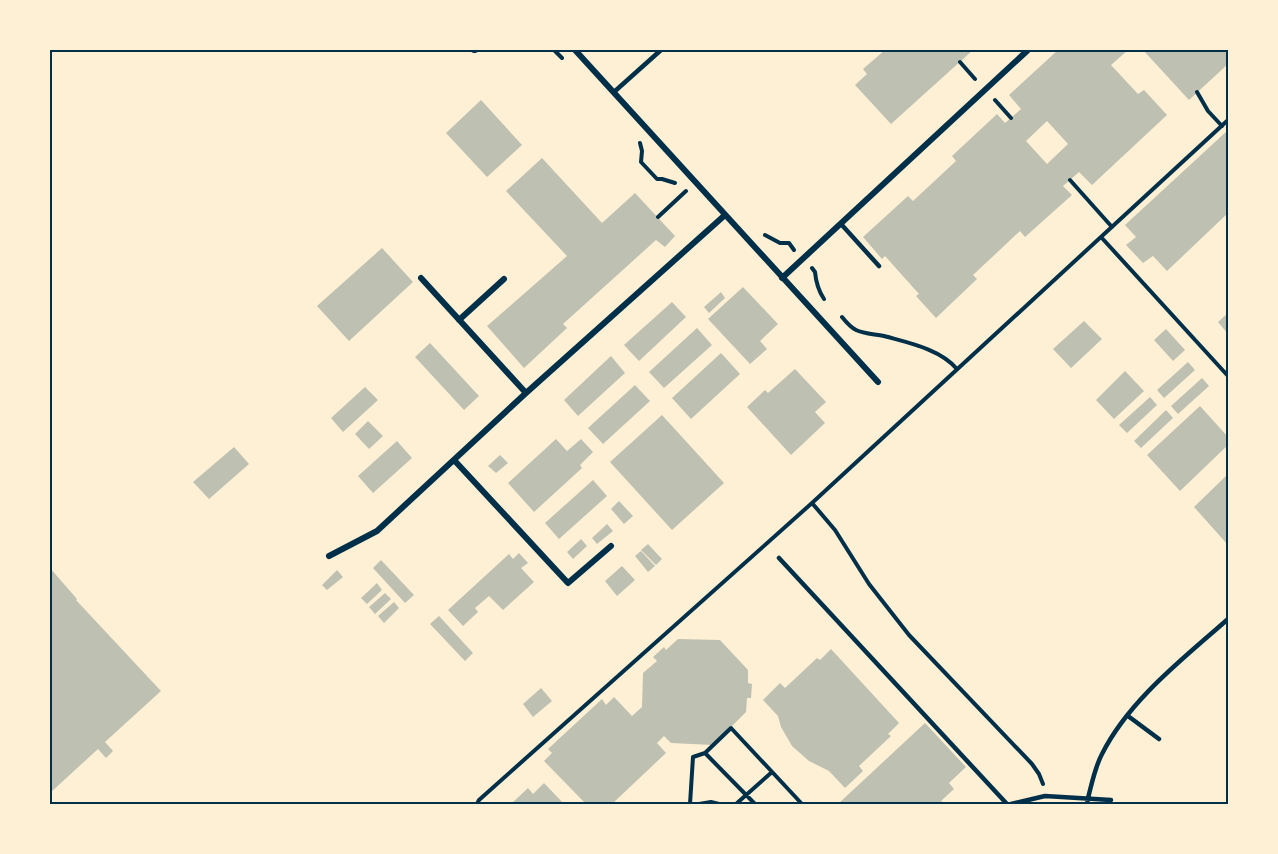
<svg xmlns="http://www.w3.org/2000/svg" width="1278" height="854" font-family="'Open Sans',sans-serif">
  <rect width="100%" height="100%" fill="#fdf0d5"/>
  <path fill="#bec0b2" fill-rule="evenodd" d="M 885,50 L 973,50 L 891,124 L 855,85 L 867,74 L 863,69 Z
    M 1058,50 L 1128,50 L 1111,65 L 1138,94 L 1144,90 L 1167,115 L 1092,185 L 1079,172 L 1070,180 L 1063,186 L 1072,195 L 1025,237 L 1020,231 L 973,275 L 977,279 L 936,318 L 916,296 L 919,294 L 885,256 L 882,259 L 863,237 L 908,196 L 913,201 L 956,161 L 952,156 L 997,114 L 1005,123 L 1021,109 L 1009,95 ZM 1047,121 L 1068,144 L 1047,164 L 1026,141 Z
    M 1143,50 L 1228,50 L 1228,64 L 1189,100 Z
    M 481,100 L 522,145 L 487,177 L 446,133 Z
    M 1228,130 L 1228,213 L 1167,271 L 1153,256 L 1143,263 L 1126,245 L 1136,237 L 1125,225 Z
    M 542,158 L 602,223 L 635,193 L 675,236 L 665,247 L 656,240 L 563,324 L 567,328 L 524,368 L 487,326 L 567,256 L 506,191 Z
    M 382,248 L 413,282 L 349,341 L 317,306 Z
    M 743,287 L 778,324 L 760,341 L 767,349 L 750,364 L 708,319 Z
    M 721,292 L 725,298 L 709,313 L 704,307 Z
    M 672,302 L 686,317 L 639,361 L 624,345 Z
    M 1228,313 L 1228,334 L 1218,322 Z
    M 1084,321 L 1102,339 L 1071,368 L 1053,349 Z
    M 697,328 L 712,345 L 664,388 L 649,372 Z
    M 1166,329 L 1185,350 L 1173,361 L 1154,340 Z
    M 430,343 L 479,396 L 464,410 L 415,357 Z
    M 721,353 L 740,374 L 691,419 L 672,398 Z
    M 611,356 L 625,373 L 578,416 L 564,400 Z
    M 1188,362 L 1195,370 L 1164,398 L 1157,390 Z
    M 795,369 L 826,402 L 815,412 L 825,423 L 791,455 L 747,407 L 765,390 L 768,393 Z
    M 1125,371 L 1144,391 L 1114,419 L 1096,400 Z
    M 1202,378 L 1209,386 L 1178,414 L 1171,406 Z
    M 635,385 L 650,401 L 603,444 L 588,428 Z
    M 365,387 L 378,400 L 343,432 L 331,418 Z
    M 1150,397 L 1157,405 L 1127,433 L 1119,425 Z
    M 1200,406 L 1228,437 L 1228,445 L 1180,491 L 1147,455 Z
    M 1166,410 L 1173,418 L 1141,448 L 1134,441 Z
    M 662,415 L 724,483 L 672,530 L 610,462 Z
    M 368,421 L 383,436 L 369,449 L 355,434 Z
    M 556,439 L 567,451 L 581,439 L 593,452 L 580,465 L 582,468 L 534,512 L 508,483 Z
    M 397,441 L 412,458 L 373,493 L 358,476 Z
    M 234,447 L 249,464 L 209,499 L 193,482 Z
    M 500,455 L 508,463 L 496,473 L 488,466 Z
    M 1228,474 L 1228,545 L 1194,507 Z
    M 593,480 L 607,496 L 559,539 L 545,523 Z
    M 619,501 L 633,516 L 624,524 L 611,509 Z
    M 607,524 L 613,531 L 597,544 L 592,538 Z
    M 581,539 L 587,546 L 573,559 L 567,552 Z
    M 648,544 L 662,559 L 656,565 L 641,550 Z
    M 641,551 L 655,566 L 648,572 L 635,556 Z
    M 519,553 L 528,563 L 521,568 L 534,582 L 503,610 L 489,596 L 475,608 L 478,612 L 463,626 L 448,610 L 509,554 L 513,559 Z
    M 381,560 L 414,595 L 405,603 L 373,568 Z
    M 622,566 L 635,580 L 617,596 L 605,581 Z
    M 50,568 L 77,599 L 76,600 L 161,691 L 105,742 L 113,751 L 106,758 L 98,749 L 50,793 Z
    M 337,570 L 343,577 L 327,590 L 322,585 Z
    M 377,583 L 382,590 L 367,604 L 361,598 Z
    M 385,593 L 391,599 L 375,614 L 369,607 Z
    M 394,602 L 399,608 L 384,623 L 378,616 Z
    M 439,616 L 473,653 L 465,661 L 430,624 Z
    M 678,639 L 720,640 L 748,670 L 748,683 L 752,684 L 751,698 L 747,698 L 746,712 L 713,745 L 671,743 L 664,736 L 657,743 L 666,753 L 612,804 L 586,804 L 544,761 L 552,753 L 548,749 L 602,699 L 606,705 L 614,697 L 632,716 L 642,707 L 643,673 L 657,661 L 653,657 L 664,647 L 666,650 Z
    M 831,649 L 899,723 L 888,734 L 891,736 L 859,766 L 863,771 L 845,788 L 829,771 L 809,761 L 792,746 L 781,727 L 778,716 L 763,700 L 780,683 L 785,688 L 817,658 L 820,660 Z
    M 541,688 L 552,701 L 533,717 L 523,704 Z
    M 925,723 L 966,767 L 949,783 L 954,789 L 941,801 L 945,804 L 838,804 Z
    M 544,783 L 564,804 L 511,804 L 528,788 L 533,794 Z"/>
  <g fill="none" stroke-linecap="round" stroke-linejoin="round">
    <path stroke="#003049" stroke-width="4" d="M 554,50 L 562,58
      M 960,62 L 975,79
      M 1197,92 L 1208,111 L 1222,126
      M 995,100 L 1011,118
      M 640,143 L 642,151 L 641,162 L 657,179 L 662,179 L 675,183
      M 1070,180 L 1112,227
      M 658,217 L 686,191
      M 765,235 L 780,243 L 789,243 L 794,250
      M 1101,237 L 1228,376
      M 812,268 L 815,272 C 816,283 818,290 824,299
      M 842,317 C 846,322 850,327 856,330 C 864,334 875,334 884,336 C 909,343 940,349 957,369
      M 812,503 L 835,530 L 869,584 L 909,635 L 1032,764 L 1039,774 L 1043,784
      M 705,753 L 731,728 L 802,804
      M 477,804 L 479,800 L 812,503 L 1228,120
      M 690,804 L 693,757 L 705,753 L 755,804
      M 699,804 L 711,802 L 719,804
      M 736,804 L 772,772"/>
    <path stroke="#003049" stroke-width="4.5" d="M 614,92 L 661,50
      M 841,224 L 879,266
      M 779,558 L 1007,804
      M 1128,716 L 1159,739
      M 1011,804 L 1045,796 L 1111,800
      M 1087,804 L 1088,798 C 1092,783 1095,767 1102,754 C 1129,700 1184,658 1228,619"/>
    <path stroke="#003049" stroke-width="6" d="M 474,50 L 475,50
      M 575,50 L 878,382
      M 421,278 L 526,393
      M 782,278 L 1028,50
      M 459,320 L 504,279
      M 454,460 L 568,583 L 611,546
      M 329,556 L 377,531 L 526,393 L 725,215"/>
  </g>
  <rect width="1278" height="854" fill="none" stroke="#fdf0d5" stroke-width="102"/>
  <rect x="51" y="51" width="1176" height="752" fill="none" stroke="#003049" stroke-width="2"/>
</svg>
